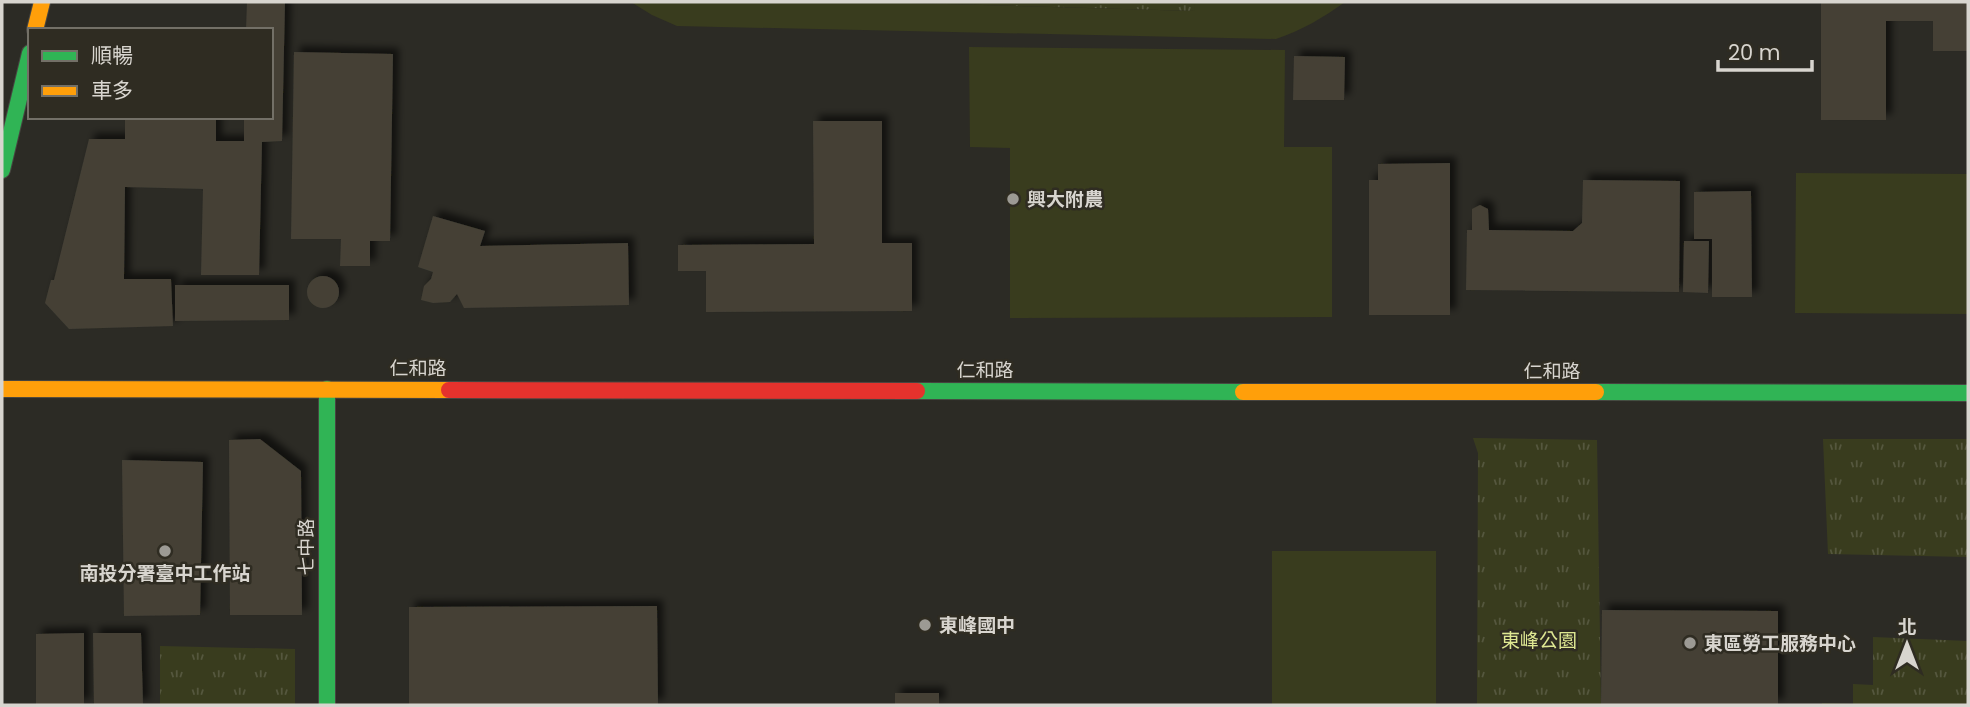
<svg xmlns="http://www.w3.org/2000/svg" width="1970" height="707" font-family="Poppins,'Noto Sans TC',sans-serif">
  <defs>
    <pattern id="grass-tufts" width="24" height="20" patternUnits="userSpaceOnUse" patternTransform="scale(1.75)"><rect width="24" height="20" fill="#393c1e"/><path d="M3 7l-1-3M5 7V3M7 7l1-3M15 17l-1-3M17 17v-4M19 17l1-3" fill="none" stroke="#55573e"/></pattern>
    <filter id="shadow"><feDropShadow dx="6" dy="-6" stdDeviation="3.5" flood-color="#0009"/></filter>
  </defs>
  <rect width="100%" height="100%" fill="#2c2b25"/>
  <path fill="url(#grass-tufts)" d="M 876,2 L 1195,2 L 1195,11 Z
    M 1473,438 L 1597,440 L 1601,705 L 1477,705 L 1478,453 Z
    M 1823,439 L 1968,439 L 1968,557 L 1828,554 Z
    M 1873,637 L 1968,641 L 1968,705 L 1822,705 L 1822,703 L 1853,704 L 1853,684 L 1873,685 Z
    M 160,646 L 295,649 L 295,705 L 160,705 Z"/>
  <path fill="#393c1e" d="M 631,2 L 876,2 L 1194,11 L 1195,2 L 1345,2 C 1323,18 1302,30 1276,39 L 677,26 L 652,15 Z
    M 969,47 L 1285,50 L 1284,147 L 1332,147 L 1332,317 L 1010,318 L 1010,148 L 970,147 Z
    M 1796,173 L 1968,174 L 1968,314 L 1795,313 Z
    M 1272,551 L 1436,551 L 1436,705 L 1272,705 Z"/>
  <path fill="#444036" filter="url(#shadow)" d="M 247,2 L 285,2 L 282,141 L 262,142 L 259,275 L 201,275 L 203,189 L 125,187 L 124,279 L 171,279 L 173,326 L 69,329 L 45,303 L 51,280 L 54,280 L 89,139 L 125,139 L 125,117 L 216,117 L 216,141 L 244,141 L 244,117 L 271,117 L 271,30 L 246,30 Z
    M 1821,2 L 1968,2 L 1968,51 L 1933,51 L 1933,21 L 1886,21 L 1886,120 L 1821,120 Z
    M 294,52 L 393,54 L 390,241 L 370,241 L 370,266 L 340,266 L 341,239 L 291,239 Z
    M 1294,56 L 1345,57 L 1344,100 L 1293,100 Z
    M 813,121 L 882,121 L 882,243 L 912,243 L 912,311 L 706,312 L 706,271 L 678,271 L 678,245 L 814,244 Z
    M 1450,163 L 1450,315 L 1369,315 L 1369,180 L 1378,180 L 1378,164 Z
    M 1583,180 L 1680,181 L 1679,292 L 1466,290 L 1467,230 L 1472,230 L 1472,209 L 1480,205 L 1488,209 L 1489,230 L 1573,231 L 1582,223 Z
    M 1751,191 L 1752,297 L 1712,297 L 1712,239 L 1694,239 L 1694,192 Z
    M 433,216 L 485,231 L 480,246 L 628,243 L 629,305 L 464,308 L 457,294 L 450,302 L 433,303 L 421,300 L 424,286 L 431,279 L 433,272 L 418,267 Z
    M 1684,241 L 1709,241 L 1708,293 L 1683,292 Z
    M307 292a16 16 0 1 1 32 0a16 16 0 1 1-32 0Z
    M 175,285 L 289,285 L 289,320 L 175,321 Z
    M 260,439 L 301,471 L 302,615 L 230,615 L 229,440 Z
    M 122,460 L 203,462 L 200,615 L 124,616 Z
    M 657,606 L 658,705 L 409,705 L 409,607 Z
    M 1602,610 L 1778,611 L 1778,705 L 1601,705 Z
    M 84,633 L 84,705 L 36,705 L 36,634 Z
    M 93,633 L 141,633 L 143,705 L 94,705 Z
    M 895,693 L 939,693 L 939,705 L 895,705 Z"/>
  <g fill="none" stroke-linecap="round" stroke-linejoin="round">
    <g stroke="#474541" stroke-width="18">
      <path id="fast" d="M 2,170 L 30,53
        M 327,389 L 327,705
        M 917,391 L 1243,392
        M 1596,392 L 1968,393"/>
    </g>
    <g stroke="#474541" stroke-width="18">
      <path id="slow" d="M 35,30 L 42,2
        M 2,389 L 449,390
        M 1243,392 L 1596,392"/>
    </g>
    <g stroke="#474541" stroke-width="18">
      <path id="jam" d="M 449,390 L 917,391"/>
    </g>
    <use href="#fast" stroke="#30b455" stroke-width="16"/>
    <use href="#slow" stroke="#ff9f0a" stroke-width="16"/>
    <use href="#jam" stroke="#e5322d" stroke-width="16"/>
  </g>
  <g fill="#9c9a94" stroke="#2f2c22" stroke-width="2.5">
    <circle cx="1013" cy="199" r="7"/>
    <circle cx="165" cy="551" r="7"/>
    <circle cx="925" cy="625" r="7"/>
    <circle cx="1690" cy="643" r="7"/>
  </g>
  <g text-anchor="middle" stroke-width="5" stroke-linejoin="round" paint-order="stroke">
    <g font-size="19" font-weight="bold" fill="#d8d5cf" stroke="#2f2c22" text-anchor="start">
      <text x="1027" y="206">興大附農</text>
      <text x="165" y="580" text-anchor="middle">南投分署臺中工作站</text>
      <text x="939" y="632">東峰國中</text>
      <text x="1704" y="650">東區勞工服務中心</text>
    </g>
    <g font-size="19" fill="#d8d5cf" stroke="#2f2c22">
      <text x="418" y="375">仁和路</text>
      <text x="985" y="377">仁和路</text>
      <text x="1552" y="378">仁和路</text>
      <text transform="translate(306 547) rotate(-90)" y="7">七中路</text>
    </g>
    <g font-size="19" fill="#dee792" stroke="#2f2c22">
      <text x="1539" y="647">東峰公園</text>
    </g>
  </g>
  <rect width="1970" height="707" fill="none" stroke="#d8d5cf" stroke-width="7"/>
  <rect x="28" y="28" width="245" height="91" fill="#2f2c22" stroke="#737067" stroke-width="2"/>
  <rect x="42" y="51" width="35" height="10" fill="#30b455" stroke="#737067" stroke-width="2"/>
  <text x="91" y="63" font-size="21" fill="#d8d5cf">順暢</text>
  <rect x="42" y="86" width="35" height="10" fill="#ff9f0a" stroke="#737067" stroke-width="2"/>
  <text x="91" y="98" font-size="21" fill="#d8d5cf">車多</text>
  <g transform="translate(1907 644)" stroke="#2f2c22" stroke-width="5" paint-order="stroke">
  <path d="M0-5L12 26L0 18L-12 26Z" fill="#d8d5cf"/>
  <text y="-10" font-size="19" font-weight="bold" text-anchor="middle" fill="#d8d5cf">北</text>
  </g>
  <path d="M1718 60v10h94v-10" fill="none" stroke="#d8d5cf" stroke-width="3.5"/>
  <text x="1728" y="60" font-size="21" fill="#d8d5cf" stroke="#2f2c22" stroke-width="5" paint-order="stroke">20 m</text>
</svg>
